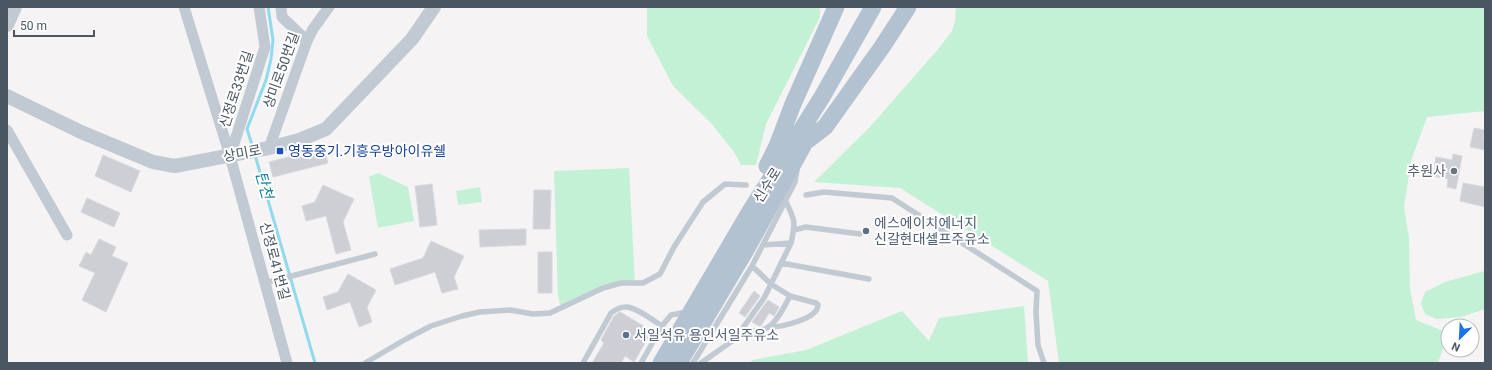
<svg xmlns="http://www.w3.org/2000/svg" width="1492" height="370" font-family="Roboto,'Noto Sans KR',sans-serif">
  <rect width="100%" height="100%" fill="#f5f3f3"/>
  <path fill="#c3f1d5" d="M 647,7 L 820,7 L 820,17 L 766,124 L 756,165 L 741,165 L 734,152 L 711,123 L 673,86 L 647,36 Z
    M 956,7 L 1485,7 L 1485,111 L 1427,117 L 1411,161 L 1404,207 L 1409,238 L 1410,289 L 1416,320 L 1448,333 L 1438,363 L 1059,363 L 1048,281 L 900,188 L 814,182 L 869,128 L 939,48 L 952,31 L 955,21 Z
    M 629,168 L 635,283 L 621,283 L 561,309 L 558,295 L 554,171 Z
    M 378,173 L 408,187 L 414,221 L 378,228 L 369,177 Z
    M 480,187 L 482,202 L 458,205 L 456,191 Z
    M 1484,271 L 1485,309 L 1461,317 L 1437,319 L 1425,314 L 1421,303 L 1425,292 L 1445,282 Z
    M 1024,306 L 1028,363 L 749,363 L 753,360 L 806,350 L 902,311 L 929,341 L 939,318 Z"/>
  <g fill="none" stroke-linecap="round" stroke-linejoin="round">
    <path stroke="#90daee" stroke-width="3" d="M 253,148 L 247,129 L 266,80 L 271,59 L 273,40 L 268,7
      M 255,155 L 315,363"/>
  </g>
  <path fill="#cdcfd5" stroke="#d7d9de" d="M 1474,128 L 1485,130 L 1483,138 L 1485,138 L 1485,150 L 1470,147 Z
    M 324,148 L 328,163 L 273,177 L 269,162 Z
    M 1453,154 L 1462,156 L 1456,189 L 1447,187 L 1448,179 L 1433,176 L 1436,157 L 1452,160 Z
    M 103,155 L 140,171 L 131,192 L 95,176 Z
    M 1463,183 L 1485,187 L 1485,207 L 1460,201 Z
    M 432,184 L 437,225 L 420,227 L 415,186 Z
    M 323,185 L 354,199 L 343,222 L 351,250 L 336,254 L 326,216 L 306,221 L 302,206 L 315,202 Z
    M 534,190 L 551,190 L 550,229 L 533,229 Z
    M 87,198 L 120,213 L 114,227 L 81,212 Z
    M 526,229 L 526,245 L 480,247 L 479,230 Z
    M 99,239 L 116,247 L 112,256 L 128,263 L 106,312 L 82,300 L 95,273 L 79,266 L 86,252 L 91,255 Z
    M 431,241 L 464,256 L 454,277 L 458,289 L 442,293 L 435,272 L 395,285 L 390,269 L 423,258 Z
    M 538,252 L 552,252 L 552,293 L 538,293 Z
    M 348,274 L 376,290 L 367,307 L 372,322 L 359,327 L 350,302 L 327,310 L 323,297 L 338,292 Z
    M 754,291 L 760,296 L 745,317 L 739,313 Z
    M 768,300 L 779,307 L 774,316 L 769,313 L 761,326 L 759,326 L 752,322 Z
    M 620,312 L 652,331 L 634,362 L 625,356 L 621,363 L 592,363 L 604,343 L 601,340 L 614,316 Z"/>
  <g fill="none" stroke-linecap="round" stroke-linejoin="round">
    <path stroke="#c1cad2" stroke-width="5.5" d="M 806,195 L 824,192 L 892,198 L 1037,291 L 1036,312 L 1038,345 L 1044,363
      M 794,230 L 806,227 L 860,234
      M 763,245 L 791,243 C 796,221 795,220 785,200
      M 781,263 L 869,279
      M 265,283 L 375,254
      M 770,327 C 781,327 818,319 818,305 L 816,303 L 790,296
      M 741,330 C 746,330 752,331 757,331 C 774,330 783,309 790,296 L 771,284 L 791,243
      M 365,363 L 406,339 L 431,326 L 462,316 L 480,312 L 510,310 L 533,314 L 550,313 L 603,288 L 621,283 L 643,283 L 660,274 L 674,247 L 703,202 L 725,184 L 746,185
      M 583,363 L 611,313 C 615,310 619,307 625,307 C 635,306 654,321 662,326
      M 641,363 L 662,326 L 671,315 L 687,312
      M 693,363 L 752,266 L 795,182 L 797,170
      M 701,363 L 735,339 L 764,298 L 771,284 L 752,266"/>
    <path stroke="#c1cad2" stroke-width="11" d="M 184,7 L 230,156 L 287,363
      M 281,7 L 282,17 L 307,41
      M 7,130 L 67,235
      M 269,148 L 307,41 L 313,29 L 329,7
      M 230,156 L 265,47 L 259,7"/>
    <path stroke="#c1cad2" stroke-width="14" d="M 7,25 L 15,7
      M 7,96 L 81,132 L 153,162 L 175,166 L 269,148 L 299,140 L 326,129 L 412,39 L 434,7"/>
    <path stroke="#b3c2d1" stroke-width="17" d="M 808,140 L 825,127 L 882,47 L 908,7
      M 767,166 L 777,146 L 793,104 L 836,7
      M 661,363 L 749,213 L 822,97 L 873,7
      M 679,363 L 746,250 L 803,146"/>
  </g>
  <rect fill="#1a4fb4" stroke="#fff" stroke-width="1.5" x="276" y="147" width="8" height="8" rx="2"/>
  <circle fill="#6b7280" stroke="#fff" stroke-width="1.5" cx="1454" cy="171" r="4"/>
  <g fill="#5c6f8a" stroke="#fff" stroke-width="1.5">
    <circle cx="866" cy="231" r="4"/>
    <circle cx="626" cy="335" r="4"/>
  </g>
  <g text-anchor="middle" stroke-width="4" stroke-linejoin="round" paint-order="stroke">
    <g font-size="14" fill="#4a5661" stroke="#fff">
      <text transform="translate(281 70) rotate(-70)" y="5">상미로50번길</text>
      <text transform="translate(236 89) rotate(-72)" y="5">신정로33번길</text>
      <text transform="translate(242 153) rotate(-11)" y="5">상미로</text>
      <text transform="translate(767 185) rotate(-58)" y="5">신수로</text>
      <text transform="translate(275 261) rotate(75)" y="5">신정로41번길</text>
    </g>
    <g font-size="14" fill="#164399" stroke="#fff" text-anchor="start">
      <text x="288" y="156">영동중기.기흥우방아이유쉘</text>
    </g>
    <g font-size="14" fill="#5b616d" stroke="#fff" text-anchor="end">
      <text x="1446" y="176">추원사</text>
    </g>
    <g font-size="14" fill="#4e5e75" stroke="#fff" text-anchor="start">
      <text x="874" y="228">에스에이치에너지<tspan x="874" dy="16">신갈현대셀프주유소</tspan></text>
      <text x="634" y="340">서일석유 용인서일주유소</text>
    </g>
    <g font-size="15" font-style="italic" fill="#0c7c9b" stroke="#fff">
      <text transform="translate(264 185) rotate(74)" y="5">탄천</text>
    </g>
  </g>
  <rect width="1492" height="370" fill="none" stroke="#4a5661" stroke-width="16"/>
  <g transform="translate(1460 338) rotate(204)"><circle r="19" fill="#ffffff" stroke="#b7bbc0"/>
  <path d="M0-3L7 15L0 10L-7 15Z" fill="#1a73e8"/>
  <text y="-6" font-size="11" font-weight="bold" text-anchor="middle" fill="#4a5661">N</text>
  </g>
  <path d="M14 30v6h80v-6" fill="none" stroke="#4a5661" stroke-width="2"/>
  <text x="20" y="30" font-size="12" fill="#4a5661" stroke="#ffffff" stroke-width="3" paint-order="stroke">50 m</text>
</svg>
